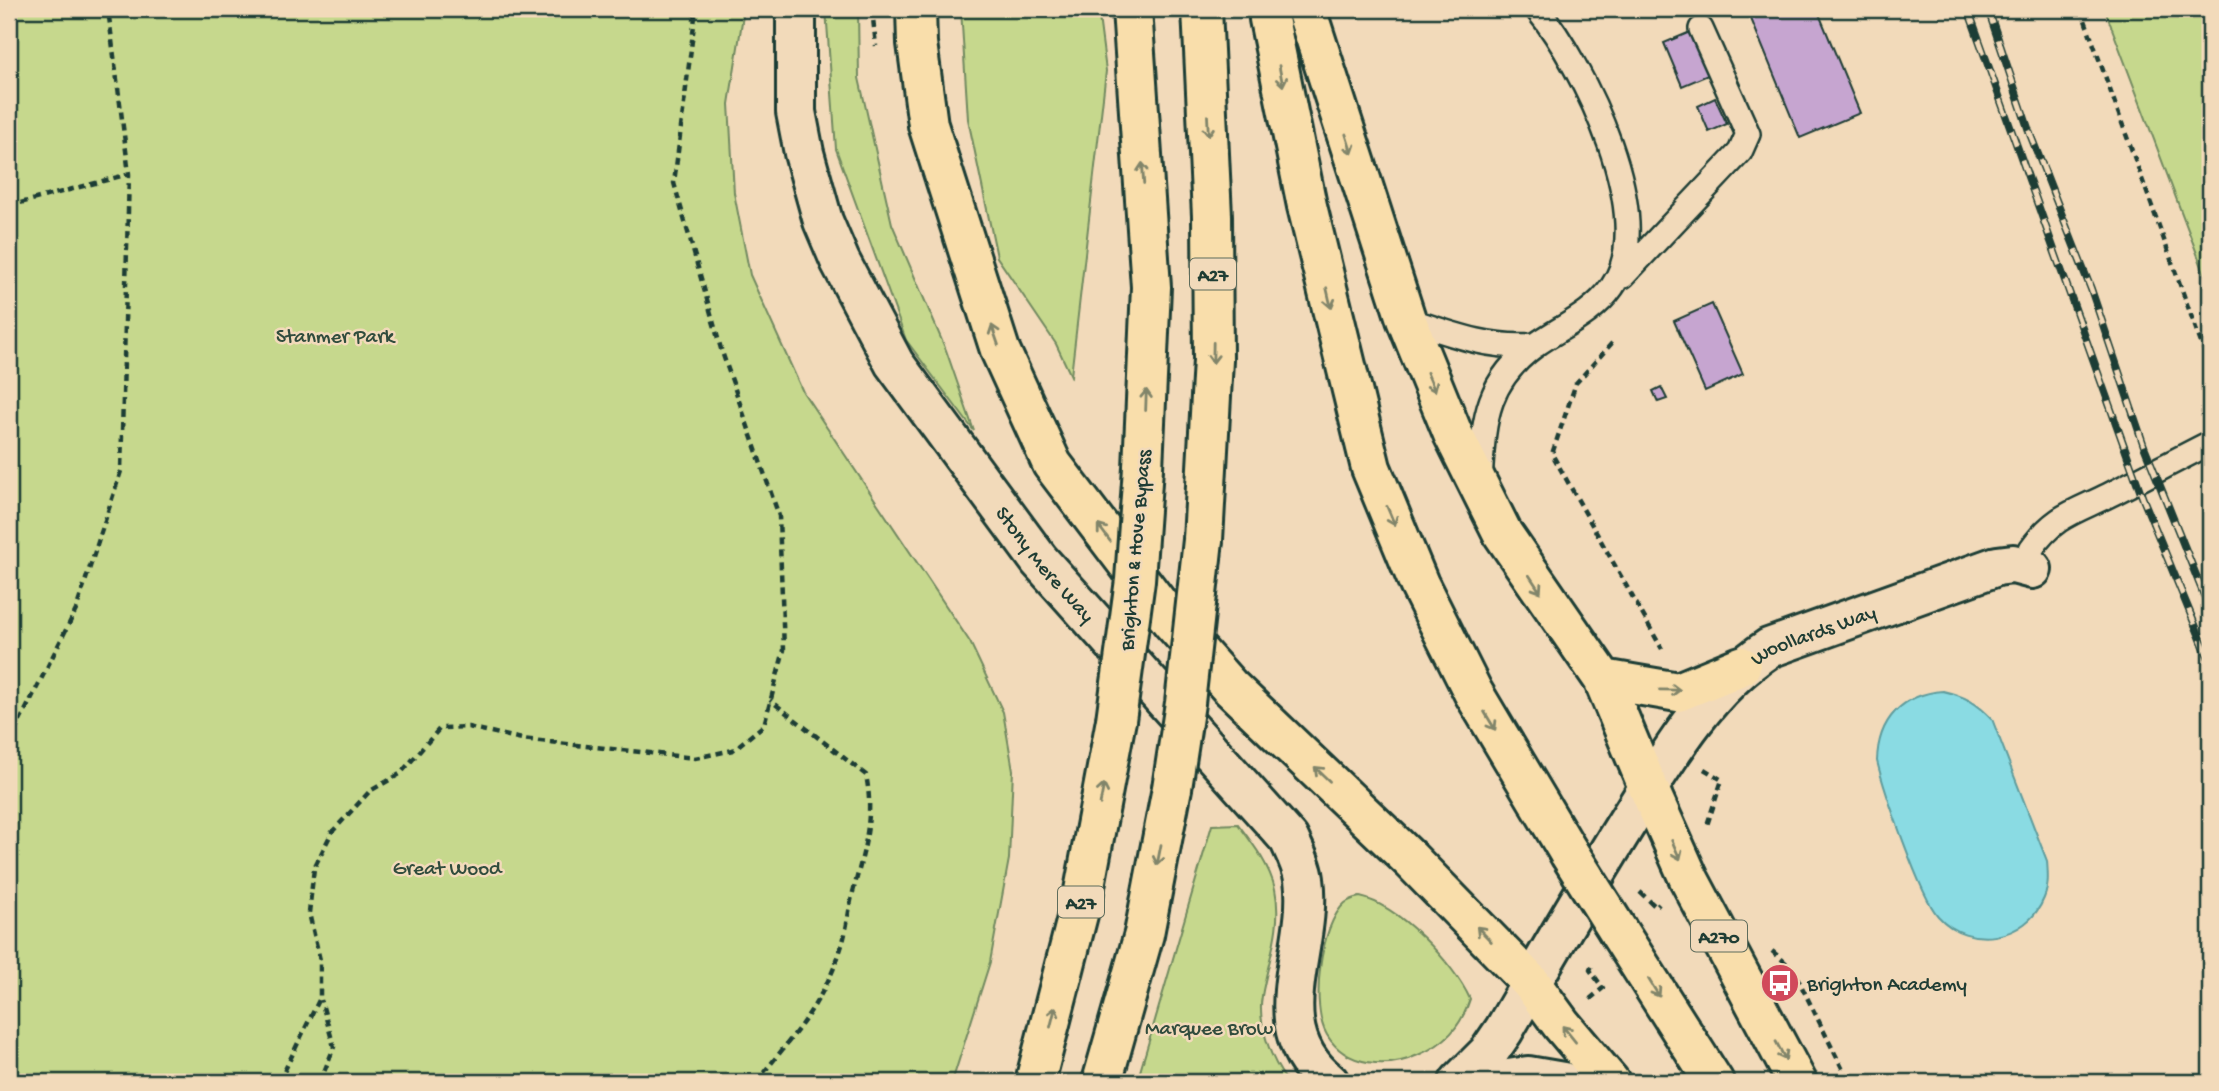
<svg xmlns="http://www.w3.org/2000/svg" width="2219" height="1091" font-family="'Gochi Hand',sans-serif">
  <rect width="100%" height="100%" fill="#f2daba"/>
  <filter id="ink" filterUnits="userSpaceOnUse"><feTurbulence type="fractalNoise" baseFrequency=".0143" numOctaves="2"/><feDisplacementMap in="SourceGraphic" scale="14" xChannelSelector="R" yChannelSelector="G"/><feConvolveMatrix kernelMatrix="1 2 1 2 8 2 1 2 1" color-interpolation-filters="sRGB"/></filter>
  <g filter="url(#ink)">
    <path fill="#c6d88d" stroke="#728a60" stroke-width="2" d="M 9,9 L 744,9 L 729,104 L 734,193 L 750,275 L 803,392 L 970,642 L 1003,712 L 1013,770 L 1009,859 L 990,962 L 952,1082 L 9,1082 Z
      M 826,9 L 858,9 L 859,78 L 892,224 L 946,350 L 974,431 L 906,340 L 836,149 Z
      M 961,9 L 1098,9 L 1106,71 L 1071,376 L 1056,344 L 997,257 L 968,119 Z
      M 2104,9 L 2210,9 L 2210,288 L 2105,10 Z
      M 1238,824 C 1253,844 1269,864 1275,889 C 1283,927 1268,960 1262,996 C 1257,1023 1271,1061 1288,1082 L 1137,1082 L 1212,825 Z
      M 1360,897 C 1398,905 1454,963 1470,999 C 1461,1027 1445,1044 1418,1055 C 1388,1069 1346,1067 1327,1035 C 1310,1007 1320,925 1345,903 C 1349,900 1355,898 1360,897 Z"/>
    <path fill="#8adbe3" stroke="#5f9c9d" stroke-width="2" d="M 1943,691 C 1965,696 1977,703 1992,719 L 2047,861 C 2048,874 2049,886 2044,898 C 2027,941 1968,950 1938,916 C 1920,896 1884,790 1877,761 C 1878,720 1902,694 1943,691 Z"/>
    <path fill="#c6a5d0" stroke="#1f3d34" stroke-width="2" d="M 1747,9 L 1817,9 L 1860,113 L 1800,138 Z
      M 1690,32 L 1708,75 L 1682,86 L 1664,43 Z
      M 1715,98 L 1727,124 L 1709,132 L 1698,106 Z
      M 1712,304 L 1743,374 L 1705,391 L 1674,321 Z
      M 1661,387 L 1667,399 L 1658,402 L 1653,391 Z"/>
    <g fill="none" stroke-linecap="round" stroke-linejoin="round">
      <g stroke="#1f3d34" stroke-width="28">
        <path id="lane" d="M 1623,276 L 1740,152 L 1748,134 L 1701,29
          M 1406,319 C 1448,333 1491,350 1536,345
          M 1480,480 C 1484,422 1484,382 1537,344 C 1563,326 1593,314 1612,287 C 1660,220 1583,65 1537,9
          M 2032,569 L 2031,549 C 2055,515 2075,512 2109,495 C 2143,478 2176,460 2210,443"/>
      </g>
      <g stroke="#1f3d34" stroke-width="44">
        <g id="street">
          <path id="s1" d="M 796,9 L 796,112 L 804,153 L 823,221 L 840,261 L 894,363 L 1039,560 L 1289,839 C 1295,852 1302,865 1304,879 C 1314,949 1260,1027 1329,1082"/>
          <path id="s2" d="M 1459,1082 L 1489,1052 L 1504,1030 C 1545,959 1586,888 1629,819 C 1668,756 1706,690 1769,648 L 1997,566 L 2013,564 L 2032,569"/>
          <path d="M 1489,1082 L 1528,1076 L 1563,1082"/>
        </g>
      </g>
      <g stroke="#1f3d34" stroke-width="44">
        <path id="primary" d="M 1648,787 L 1689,879 L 1797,1082
          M 1531,983 L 1561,1024 L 1610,1082"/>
      </g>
      <g stroke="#1f3d34" stroke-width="44">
        <path id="highway" d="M 916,9 L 917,43 L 928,125 L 1000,350 L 1052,464 L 1171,621 L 1229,686 L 1410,859 L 1531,983
          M 1132,9 L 1151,287 L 1143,468
          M 1202,9 L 1212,216 L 1213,360 L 1203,540
          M 1270,9 L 1269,19 L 1307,206 L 1371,468 L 1419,584 L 1473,692 L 1569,853
          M 1306,9 L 1406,319 L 1453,434 L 1503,534 L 1603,679 L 1648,787
          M 1603,679 L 1678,692 L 1741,666
          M 1618,931 L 1714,1082
          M 1035,1082 L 1084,891 L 1116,720
          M 1102,1082 L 1144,934 L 1172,788"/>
      </g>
      <path stroke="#1f3d34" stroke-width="4.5" stroke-dasharray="7 5" stroke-linecap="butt" d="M 872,9 L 876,46
        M 2081,9 L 2210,368
        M 9,206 L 129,174
        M 1612,343 L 1576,383 L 1552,454 L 1662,649
        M 9,743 L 76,610 L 121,471 L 129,174 L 108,9
        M 1704,769 L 1722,780 L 1707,825
        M 1640,892 L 1656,907 L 1659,904
        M 1772,951 L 1793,969 L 1849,1082
        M 1590,999 L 1603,988 L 1590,970 L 1593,963
        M 279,1082 L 320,998 L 320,960 L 309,913 L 314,868 L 332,832 L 370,791 L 400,774 L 440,728 L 468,727 L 522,739 L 695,758 L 733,750 L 764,725 L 784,650 L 779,516 L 721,349 L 674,183 L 696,9
        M 320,1082 L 334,1047 L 321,1000
        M 756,1082 C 790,1040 825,1001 841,948 C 847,931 848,913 852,896 C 863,853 875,820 866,775 L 770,700"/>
      <use href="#lane" stroke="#f2daba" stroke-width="23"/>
      <use href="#street" stroke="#f2daba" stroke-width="38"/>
      <use href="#primary" stroke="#f9deab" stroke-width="38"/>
      <use href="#highway" stroke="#f9deab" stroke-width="38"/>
      <g stroke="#1f3d34" stroke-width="8">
        <path id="rail" d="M 1968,9 L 2143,499 L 2210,661
          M 1988,9 L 2030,134 L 2091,289 L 2144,446 L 2210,610"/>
      </g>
      <use href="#rail" stroke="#f2daba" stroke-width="5" stroke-dasharray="16" stroke-linecap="butt"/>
      <g stroke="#1f3d34" stroke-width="44" stroke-linecap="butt">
        <path id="highway-bridge" d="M 1116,720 L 1135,580 L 1143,468
          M 1172,788 L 1185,703 L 1203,540
          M 1569,853 L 1618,931"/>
      </g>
      <use href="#highway-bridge" stroke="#f9deab" stroke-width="38"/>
    </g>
    <defs><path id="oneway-shaft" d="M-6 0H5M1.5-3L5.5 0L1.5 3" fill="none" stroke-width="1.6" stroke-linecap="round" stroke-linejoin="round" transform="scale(1.75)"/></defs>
    <g stroke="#81856a">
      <use href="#oneway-shaft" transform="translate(1281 76) rotate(79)"/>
      <use href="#oneway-shaft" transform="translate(1208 126) rotate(87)"/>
      <use href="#oneway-shaft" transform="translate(1349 144) rotate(72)"/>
      <use href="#oneway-shaft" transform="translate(1143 173) rotate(-94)"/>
      <use href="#oneway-shaft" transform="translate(1329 298) rotate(77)"/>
      <use href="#oneway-shaft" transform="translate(995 335) rotate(-109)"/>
      <use href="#oneway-shaft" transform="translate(1213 353) rotate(91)"/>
      <use href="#oneway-shaft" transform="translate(1431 382) rotate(67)"/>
      <use href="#oneway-shaft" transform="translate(1146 400) rotate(-88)"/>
      <use href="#oneway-shaft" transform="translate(1391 516) rotate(67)"/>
      <use href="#oneway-shaft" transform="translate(1104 533) rotate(-127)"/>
      <use href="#oneway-shaft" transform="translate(1535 584) rotate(57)"/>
      <use href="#oneway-shaft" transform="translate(1670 690) rotate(1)"/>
      <use href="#oneway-shaft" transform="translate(1490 721) rotate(59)"/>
      <use href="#oneway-shaft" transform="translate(1322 774) rotate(-136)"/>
      <use href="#oneway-shaft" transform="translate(1102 794) rotate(-79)"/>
      <use href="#oneway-shaft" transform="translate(1676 850) rotate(66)"/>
      <use href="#oneway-shaft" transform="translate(1159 855) rotate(101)"/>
      <use href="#oneway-shaft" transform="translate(1484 934) rotate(-134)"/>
      <use href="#oneway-shaft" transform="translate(1654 988) rotate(58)"/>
      <use href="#oneway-shaft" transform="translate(1053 1017) rotate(-76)"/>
      <use href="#oneway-shaft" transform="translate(1569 1034) rotate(-129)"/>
      <use href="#oneway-shaft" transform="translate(1781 1051) rotate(62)"/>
    </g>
  </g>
  <defs>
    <g id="bus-disc" transform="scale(2.0125)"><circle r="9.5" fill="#d1495b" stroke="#f2daba"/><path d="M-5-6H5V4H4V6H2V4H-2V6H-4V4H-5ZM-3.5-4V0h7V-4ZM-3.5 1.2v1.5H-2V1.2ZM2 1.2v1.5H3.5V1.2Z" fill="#fff"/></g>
  </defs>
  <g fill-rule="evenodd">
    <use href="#bus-disc" x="1780" y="983"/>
  </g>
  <g text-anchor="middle" stroke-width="5" stroke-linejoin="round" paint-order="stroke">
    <g fill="#f2daba" stroke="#5e6c5c" stroke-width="2">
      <rect x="1190" y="258.5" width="46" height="31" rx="5"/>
      <rect x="1058" y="886.5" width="46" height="31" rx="5"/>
      <rect x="1691" y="920.5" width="56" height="31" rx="5"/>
    </g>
    <g font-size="19" font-weight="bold" fill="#1f3d34">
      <text x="1213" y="281">A27</text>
      <text x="1081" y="909">A27</text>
      <text x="1719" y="943">A270</text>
    </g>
    <g font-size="21" fill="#304c3d" stroke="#f2daba">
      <text x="335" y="342">Stanmer Park</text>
      <text x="447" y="874">Great Wood</text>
      <text x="1209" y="1034">Marquee Brow</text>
    </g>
    <g font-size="21" fill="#1f3d34" stroke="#f2daba">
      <text transform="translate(1134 550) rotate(-85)" y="7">Brighton &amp; Hove Bypass</text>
      <text dy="7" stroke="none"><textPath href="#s1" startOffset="626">Stony Mere Way</textPath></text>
      <text dy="7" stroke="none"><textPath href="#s2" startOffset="583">Woollards Way</textPath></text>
    </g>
    <g font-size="21" fill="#1f3d34" stroke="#f2daba" text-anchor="start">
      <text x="1807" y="990">Brighton Academy</text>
    </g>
  </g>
  <rect width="2219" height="1091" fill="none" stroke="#f2daba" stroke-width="35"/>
  <rect x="18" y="18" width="2184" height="1056" fill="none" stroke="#1f3d34" stroke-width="2.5" filter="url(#ink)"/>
</svg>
